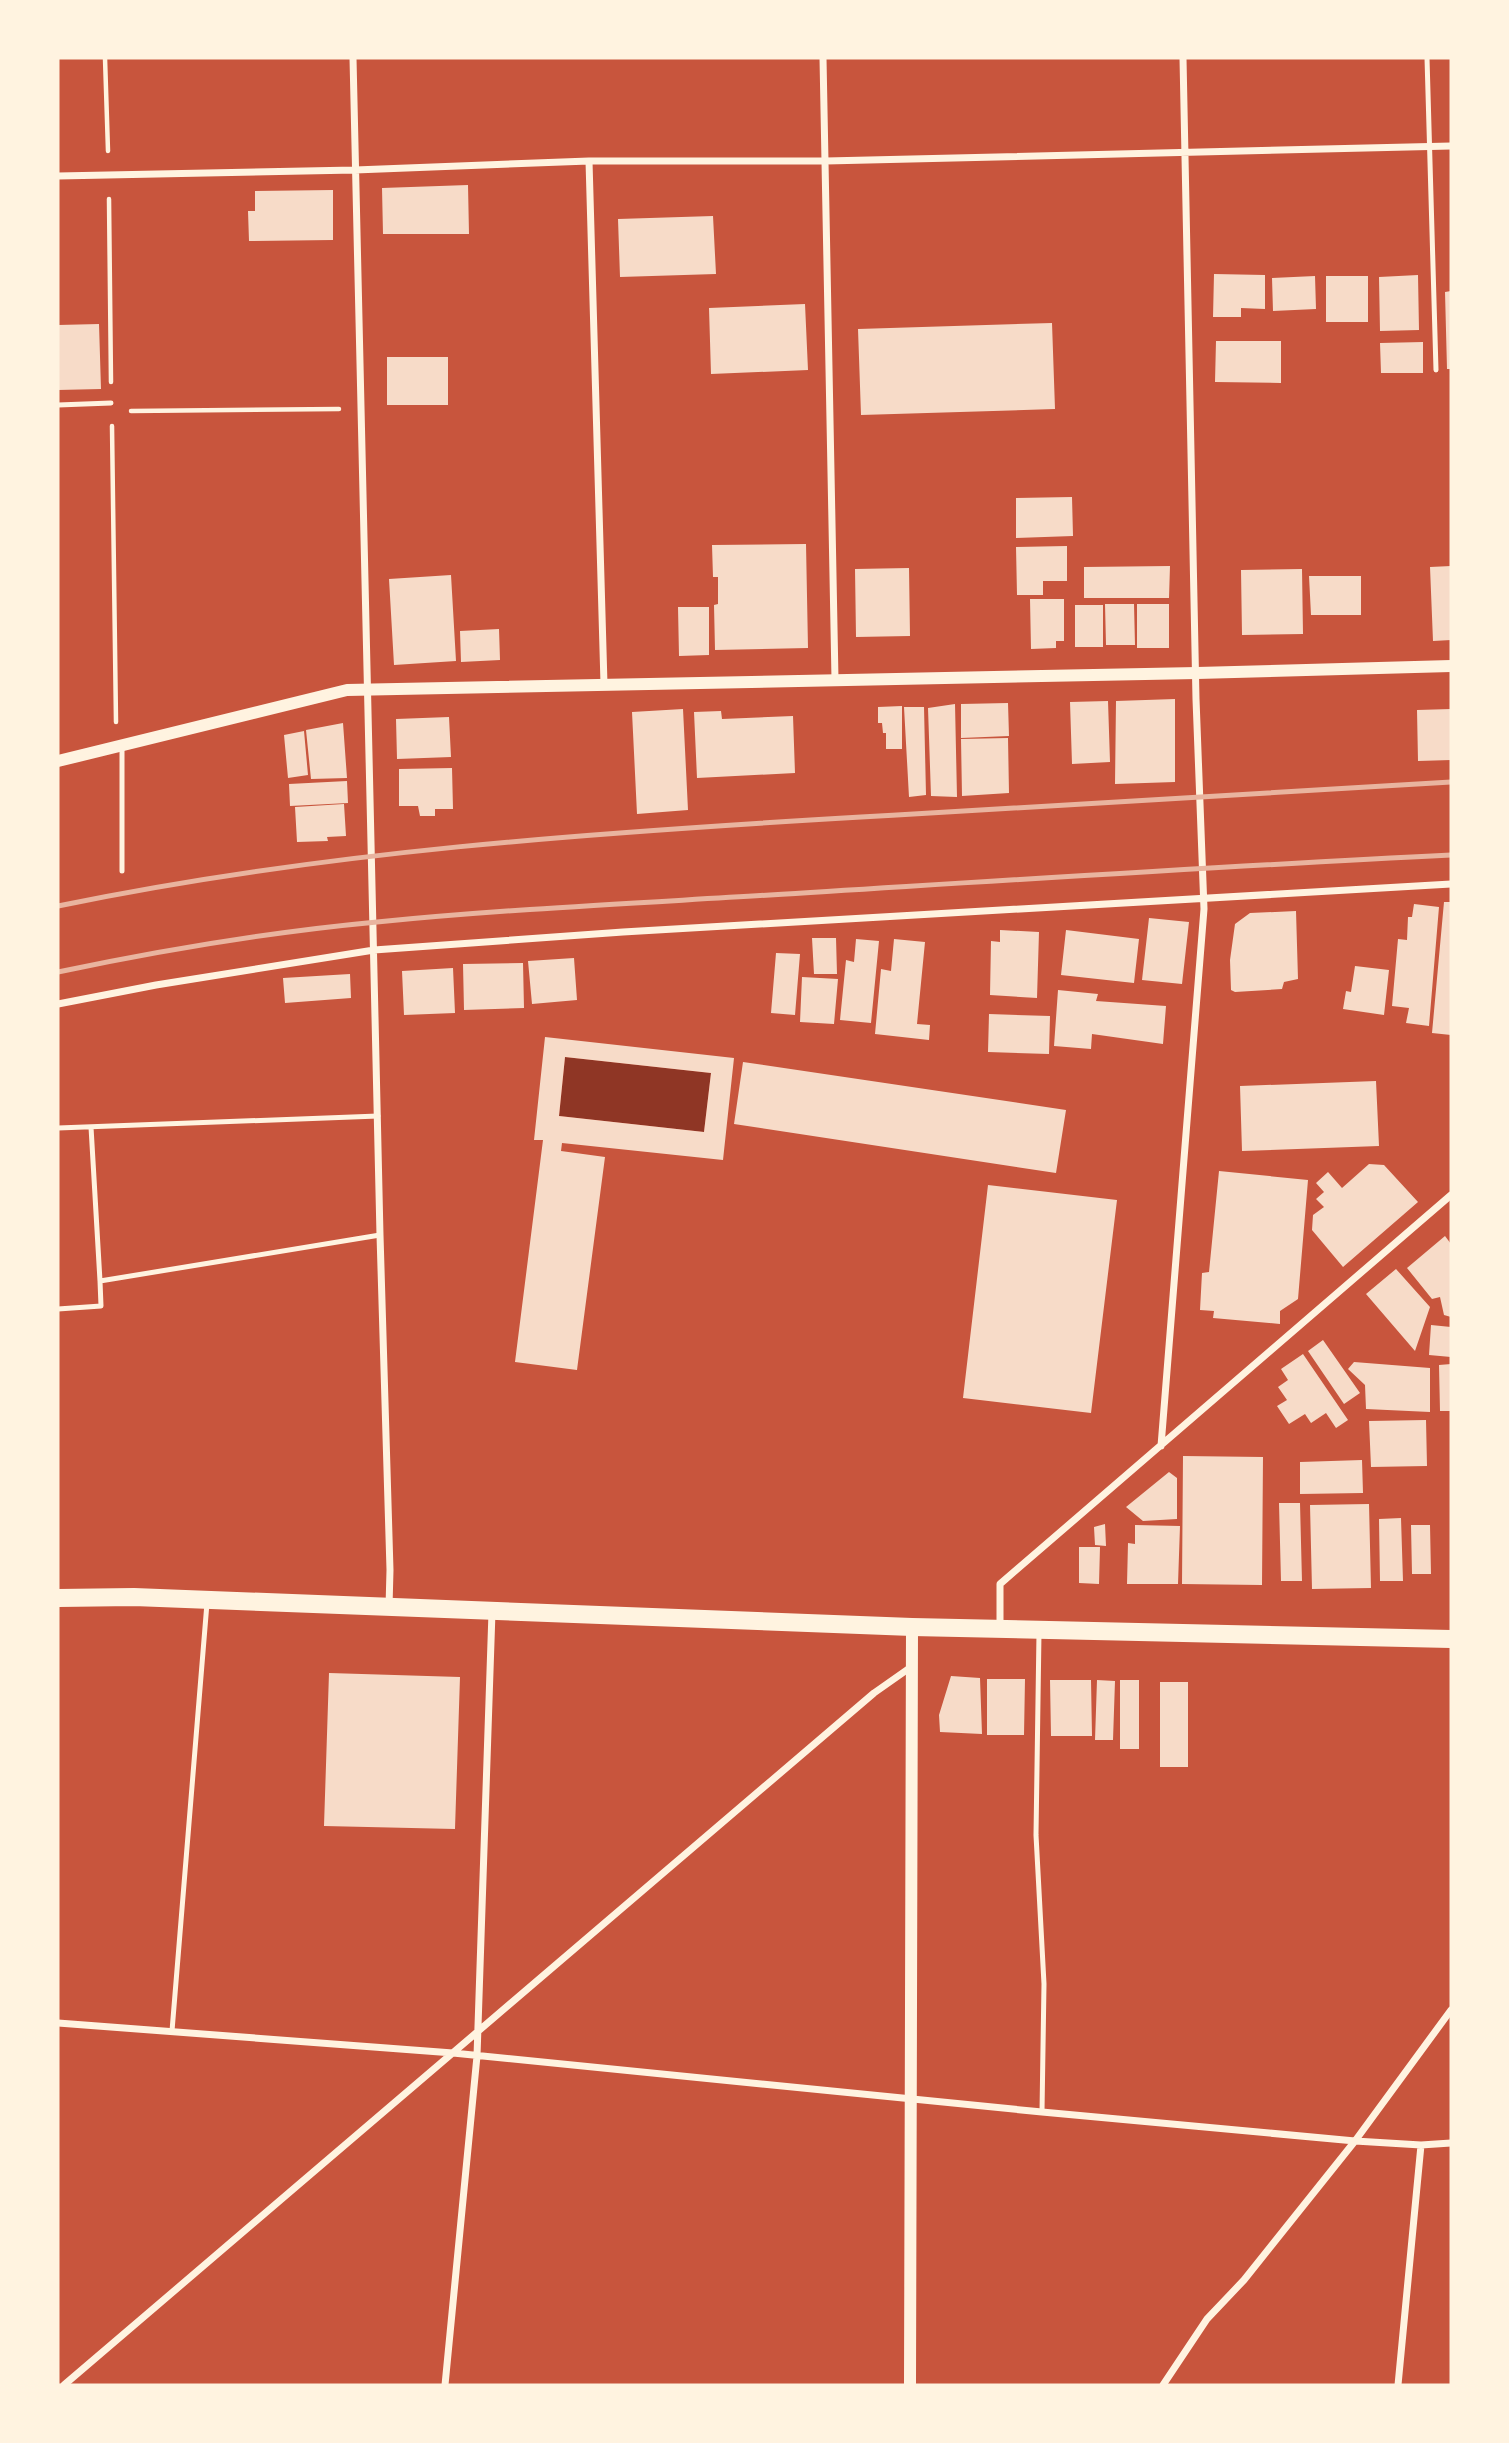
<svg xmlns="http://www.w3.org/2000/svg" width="1509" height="2443" font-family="Karla,sans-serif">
  <rect width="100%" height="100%" fill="#c8553d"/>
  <path fill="#8f3625" d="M 565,1057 L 711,1073 L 704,1132 L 559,1116 Z"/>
  <path fill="#f7dbc8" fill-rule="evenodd" d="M 468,185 L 469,234 L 383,234 L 382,188 Z
    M 333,190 L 333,240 L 249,241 L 248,211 L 255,211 L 255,191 Z
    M 713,216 L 716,274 L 620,277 L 618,219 Z
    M 1214,274 L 1265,275 L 1265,309 L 1241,308 L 1241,317 L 1213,317 Z
    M 1418,275 L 1419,330 L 1380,331 L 1379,277 Z
    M 1315,276 L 1316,309 L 1273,311 L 1272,278 Z
    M 1326,276 L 1368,276 L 1368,322 L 1326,322 Z
    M 1451,291 L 1451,369 L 1447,369 L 1445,292 Z
    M 805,304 L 808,370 L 711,374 L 709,308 Z
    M 1052,323 L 1055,409 L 861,415 L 858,329 Z
    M 99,324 L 101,389 L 58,390 L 58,325 Z
    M 1216,341 L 1281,341 L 1281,383 L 1215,382 Z
    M 1423,342 L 1423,373 L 1381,373 L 1380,343 Z
    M 387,357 L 448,357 L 448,405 L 387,405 Z
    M 1072,497 L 1073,536 L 1016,538 L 1016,498 Z
    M 806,544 L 808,648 L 715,650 L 714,605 L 718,604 L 718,577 L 713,577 L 712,545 Z
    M 1067,546 L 1067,581 L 1043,581 L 1043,595 L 1017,595 L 1016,547 Z
    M 1170,566 L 1169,598 L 1084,598 L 1084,567 Z
    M 1451,566 L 1451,640 L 1433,641 L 1430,567 Z
    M 909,568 L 910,636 L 856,637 L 855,569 Z
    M 1302,569 L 1303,634 L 1242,635 L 1241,570 Z
    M 451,575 L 456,661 L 394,665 L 389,579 Z
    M 1309,576 L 1361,576 L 1361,615 L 1311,615 Z
    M 1030,599 L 1064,599 L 1064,641 L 1056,641 L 1056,648 L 1031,649 Z
    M 1105,604 L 1134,604 L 1135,645 L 1106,645 Z
    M 1137,604 L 1169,604 L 1169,648 L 1137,648 Z
    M 1075,605 L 1103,605 L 1103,647 L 1075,647 Z
    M 678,607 L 709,607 L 709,655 L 679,656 Z
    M 499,629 L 500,660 L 461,662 L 460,631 Z
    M 1175,699 L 1175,782 L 1115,784 L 1116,701 Z
    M 1108,701 L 1110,762 L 1072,764 L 1070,702 Z
    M 1008,703 L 1009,736 L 961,738 L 961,704 Z
    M 955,704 L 957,797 L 931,796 L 928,708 Z
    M 902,706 L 902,749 L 886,749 L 886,733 L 883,733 L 882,723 L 878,723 L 878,707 Z
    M 904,707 L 924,707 L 926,795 L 909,797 Z
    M 683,709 L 688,810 L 637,814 L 632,712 Z
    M 1451,709 L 1451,760 L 1418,761 L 1417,710 Z
    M 721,711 L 722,719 L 793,716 L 795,773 L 697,778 L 694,712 Z
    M 449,717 L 451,757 L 397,759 L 396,719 Z
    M 343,723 L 347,778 L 311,779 L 306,730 Z
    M 304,731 L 308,775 L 288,778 L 284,735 Z
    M 1008,738 L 1009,793 L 962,796 L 961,739 Z
    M 452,768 L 453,809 L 435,809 L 435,816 L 420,816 L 418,806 L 399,806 L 399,769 Z
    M 347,781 L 348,803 L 290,806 L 289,784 Z
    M 344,804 L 346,836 L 327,837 L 328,841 L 297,842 L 295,807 Z
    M 1444,902 L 1451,902 L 1451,1035 L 1432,1033 Z
    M 1414,904 L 1439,907 L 1429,1026 L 1406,1023 L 1409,1008 L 1392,1006 L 1398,939 L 1407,940 L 1408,917 L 1412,917 Z
    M 1296,911 L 1298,979 L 1284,982 L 1282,989 L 1235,992 L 1231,990 L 1230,960 L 1235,924 L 1250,913 Z
    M 1149,918 L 1189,922 L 1182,984 L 1142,980 Z
    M 1000,930 L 1039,932 L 1037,998 L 990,995 L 991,941 L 1000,942 Z
    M 1066,930 L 1139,939 L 1134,983 L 1061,975 Z
    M 812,938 L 836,938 L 837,974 L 814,974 Z
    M 856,939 L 879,941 L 871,1023 L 840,1020 L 846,960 L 854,962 Z
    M 894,939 L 925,942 L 917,1024 L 930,1025 L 929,1040 L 875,1034 L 881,969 L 891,971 Z
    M 776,953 L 800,954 L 795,1015 L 771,1013 Z
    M 574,958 L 577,1000 L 532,1004 L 528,961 Z
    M 523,963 L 524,1008 L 464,1010 L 463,964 Z
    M 1355,966 L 1389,970 L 1384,1015 L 1343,1009 L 1346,991 L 1351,992 Z
    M 453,968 L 455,1013 L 404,1015 L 402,971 Z
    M 350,974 L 351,998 L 285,1003 L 283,978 Z
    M 802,977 L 838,979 L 834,1024 L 800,1022 Z
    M 1058,990 L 1098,994 L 1096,1001 L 1166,1006 L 1163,1044 L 1092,1034 L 1091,1049 L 1054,1046 Z
    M 989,1014 L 1050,1016 L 1049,1054 L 988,1052 Z
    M 545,1037 L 734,1058 L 723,1160 L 562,1143 L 561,1151 L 605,1157 L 577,1370 L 515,1362 L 543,1140 L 534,1140 ZM 565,1057 L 711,1073 L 704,1132 L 559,1116 Z
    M 743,1062 L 1066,1110 L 1056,1173 L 734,1124 Z
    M 1376,1081 L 1379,1146 L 1242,1151 L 1240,1086 Z
    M 1369,1164 L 1384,1165 L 1418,1202 L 1343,1267 L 1312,1230 L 1313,1215 L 1324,1207 L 1316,1199 L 1324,1192 L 1316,1183 L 1328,1172 L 1342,1188 Z
    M 1219,1171 L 1308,1180 L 1298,1299 L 1280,1311 L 1280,1324 L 1213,1318 L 1214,1311 L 1200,1310 L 1202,1273 L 1209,1272 Z
    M 988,1185 L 1117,1200 L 1091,1413 L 963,1398 Z
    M 1445,1236 L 1451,1244 L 1451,1317 L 1444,1315 L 1440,1297 L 1432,1299 L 1407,1268 Z
    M 1396,1269 L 1430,1307 L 1415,1351 L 1366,1294 Z
    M 1431,1325 L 1451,1327 L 1451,1357 L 1429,1355 Z
    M 1323,1340 L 1360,1393 L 1344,1404 L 1308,1351 Z
    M 1303,1354 L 1348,1420 L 1336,1428 L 1326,1413 L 1311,1423 L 1305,1414 L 1289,1424 L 1277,1406 L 1287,1400 L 1278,1387 L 1288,1380 L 1281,1369 Z
    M 1354,1362 L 1430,1368 L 1430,1412 L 1366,1409 L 1365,1385 L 1348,1369 Z
    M 1451,1364 L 1451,1411 L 1440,1411 L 1439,1365 Z
    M 1426,1420 L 1427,1466 L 1371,1467 L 1369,1421 Z
    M 1183,1456 L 1263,1457 L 1262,1585 L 1182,1584 Z
    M 1362,1460 L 1363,1493 L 1300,1494 L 1300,1462 Z
    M 1169,1472 L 1177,1478 L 1177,1519 L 1143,1521 L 1126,1507 Z
    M 1279,1503 L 1300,1503 L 1302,1581 L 1281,1581 Z
    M 1369,1504 L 1371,1588 L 1312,1589 L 1310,1505 Z
    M 1401,1518 L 1403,1581 L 1380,1581 L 1379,1519 Z
    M 1105,1524 L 1106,1546 L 1095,1545 L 1094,1527 Z
    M 1135,1525 L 1180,1526 L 1178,1584 L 1127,1584 L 1128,1543 L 1135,1544 Z
    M 1411,1525 L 1430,1525 L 1431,1574 L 1412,1574 Z
    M 1079,1547 L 1100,1547 L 1099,1584 L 1079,1583 Z
    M 329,1673 L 460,1677 L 455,1829 L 324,1826 Z
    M 951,1676 L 980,1678 L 982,1734 L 940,1732 L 939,1715 Z
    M 987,1679 L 1025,1679 L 1024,1735 L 987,1735 Z
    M 1050,1680 L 1091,1680 L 1092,1736 L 1051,1736 Z
    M 1097,1680 L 1115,1681 L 1113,1740 L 1095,1740 Z
    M 1120,1680 L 1139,1680 L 1139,1749 L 1120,1749 Z
    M 1160,1682 L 1188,1682 L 1188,1767 L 1160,1767 Z"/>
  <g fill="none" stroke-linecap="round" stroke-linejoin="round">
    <path stroke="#fff3e0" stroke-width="4.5" d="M 105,58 L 108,151
      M 109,199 L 111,382
      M 131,411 L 339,409
      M 112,426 L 116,722"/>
    <path stroke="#fff3e0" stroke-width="5" d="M 1427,58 L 1436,370
      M 58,405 L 111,403
      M 122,745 L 122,871
      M 91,1127 L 100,1281
      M 58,1128 L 378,1116
      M 58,1309 L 101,1306 L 100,1281 L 380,1235
      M 1039,1633 L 1036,1835 L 1044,1984 L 1042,2112
      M 172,2031 L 207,1603"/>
    <path stroke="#fff3e0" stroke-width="7" d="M 353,58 L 380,1235 L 390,1570 L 389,1607
      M 823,58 L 835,679
      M 589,161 L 604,684
      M 58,176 L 355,170 L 589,161 L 826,161 L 1451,146
      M 58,1004 L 156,985 L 374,950 L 623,932 L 1451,884
      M 1161,1446 L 1204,909 L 1196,699 L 1183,58
      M 1000,1628 L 1000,1584 L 1451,1195
      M 58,2023 L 453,2053 L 1042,2112 L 1355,2141 L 1421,2145 L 1451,2143
      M 64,2385 L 874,1693 L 911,1667
      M 445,2385 L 477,2056 L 492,1612
      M 1163,2385 L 1207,2319 L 1244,2280 L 1355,2141 L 1451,2010
      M 1398,2385 L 1421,2145"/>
    <path stroke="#fff3e0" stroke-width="12" d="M 58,761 L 347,690 L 1197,673 L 1451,666
      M 910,2385 L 912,1627"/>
    <path stroke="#fff3e0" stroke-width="18" d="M 58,1598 L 134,1597 L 912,1627 L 1451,1639"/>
    <path stroke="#e9b49f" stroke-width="5" d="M 58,906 C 324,851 591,833 861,817 C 1058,806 1255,794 1451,782
      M 58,972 C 163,950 270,932 377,922 C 508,909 639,903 770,895 C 997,881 1224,866 1451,855"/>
  </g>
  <rect width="1509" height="2443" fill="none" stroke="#fff3e0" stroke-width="119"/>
</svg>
